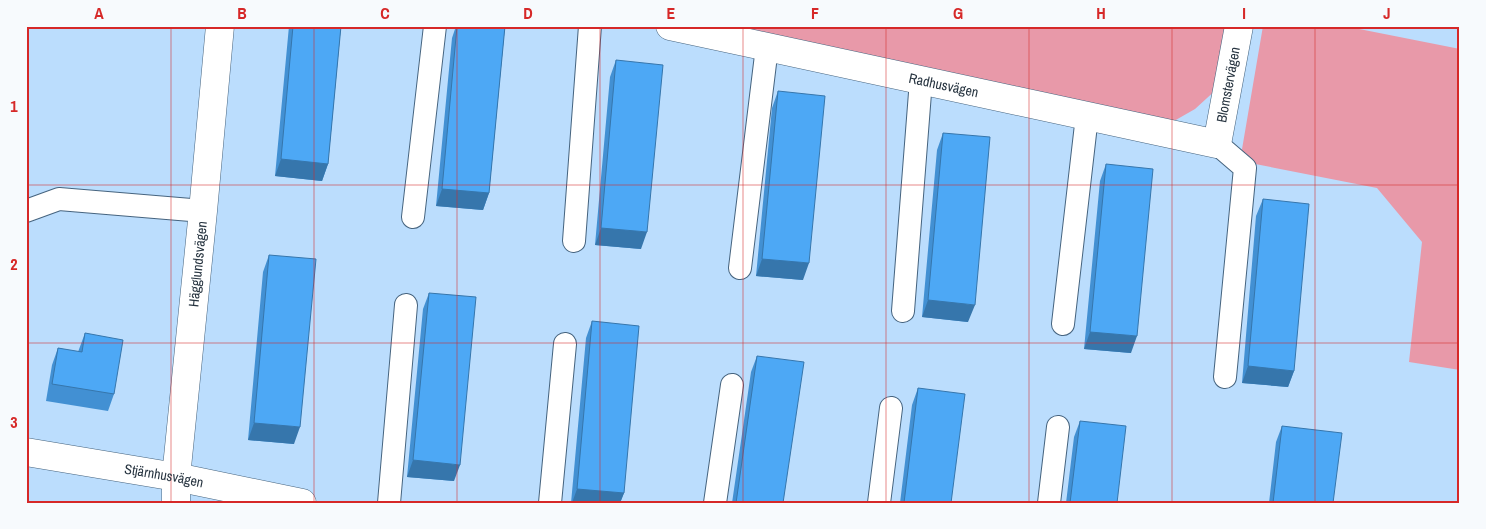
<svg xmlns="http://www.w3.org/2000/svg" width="1486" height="529" font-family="'Archivo Narrow',sans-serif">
  <rect width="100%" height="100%" fill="#bbddfd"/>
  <path fill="#e899a9" d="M 730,26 L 1227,26 L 1218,88 L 1195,109 L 1174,121 Z
    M 1263,26 L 1344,26 L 1460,49 L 1460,370 L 1409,362 L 1422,242 L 1377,188 L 1240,161 Z"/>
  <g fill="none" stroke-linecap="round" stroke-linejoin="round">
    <g stroke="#46647f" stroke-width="24">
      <path id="lane" d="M 1217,144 L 1245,168 L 1225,377
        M 26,211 L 59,199 L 203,211
        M 413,217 L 435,26
        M 574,241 L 590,26
        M 740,268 L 767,47
        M 903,311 L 921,80
        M 1063,324 L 1087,116
        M 389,503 L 406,305
        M 550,503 L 565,344
        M 715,503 L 732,385
        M 879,503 L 891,408
        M 1049,503 L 1058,427"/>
    </g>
    <g stroke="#46647f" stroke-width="29">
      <g id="street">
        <path id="s1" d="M 670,26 L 1217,144 L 1239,26"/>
        <path id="s2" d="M 26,452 L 176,477 L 302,503"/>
        <path id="s3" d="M 176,503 L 176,477 L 203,211 L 220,26"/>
      </g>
    </g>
    <use href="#lane" stroke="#fff" stroke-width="22"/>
    <use href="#street" stroke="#fff" stroke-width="28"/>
  </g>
  <path fill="#4290d3" d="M 289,26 L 341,26 L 328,164 L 322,181 L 275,176 Z
    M 456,26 L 505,26 L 489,193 L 483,210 L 436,206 L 452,38 Z
    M 616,60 L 641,249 L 595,245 L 610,77 Z
    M 778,91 L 803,280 L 756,276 L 772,108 Z
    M 943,133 L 968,322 L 922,317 L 937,150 Z
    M 1106,164 L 1131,353 L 1084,349 L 1100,181 Z
    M 1263,199 L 1294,371 L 1288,387 L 1242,383 L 1256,216 Z
    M 269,255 L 294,444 L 248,440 L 263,272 Z
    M 429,293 L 454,481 L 407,477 L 423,309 Z
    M 592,321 L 624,493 L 620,503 L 571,503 L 586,338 Z
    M 85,333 L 114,394 L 108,411 L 46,401 L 52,365 L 58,348 L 78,352 Z
    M 757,356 L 783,503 L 732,503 L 751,372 Z
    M 918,388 L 951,503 L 900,503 L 912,405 Z
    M 1080,421 L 1117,503 L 1066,503 L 1074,437 Z
    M 1282,426 L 1333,503 L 1269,503 L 1276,442 Z"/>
  <path fill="#3676ac" d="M 281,159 L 328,164 L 322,181 L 275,176 Z
    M 442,189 L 489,193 L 483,210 L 436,206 Z
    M 601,228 L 647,232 L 641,249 L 595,245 Z
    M 762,259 L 809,263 L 803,280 L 756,276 Z
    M 928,300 L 975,305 L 968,322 L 922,317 Z
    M 1090,332 L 1137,336 L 1131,353 L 1084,349 Z
    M 1248,366 L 1294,371 L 1288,387 L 1242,383 Z
    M 254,423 L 300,427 L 294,444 L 248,440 Z
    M 413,460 L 460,465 L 454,481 L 407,477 Z
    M 577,489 L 624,493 L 620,503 L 572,503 Z"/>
  <path fill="#4da8f5" stroke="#3676ac" d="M 293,26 L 341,26 L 328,164 L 281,159 Z
    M 457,26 L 505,26 L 489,193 L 442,189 Z
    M 616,60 L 663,65 L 647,232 L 601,228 Z
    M 778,91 L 825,96 L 809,263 L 762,259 Z
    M 943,133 L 990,137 L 975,305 L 928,300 Z
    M 1106,164 L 1153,169 L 1137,336 L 1090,332 Z
    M 1263,199 L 1309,204 L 1294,371 L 1248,366 Z
    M 269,255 L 316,259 L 300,427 L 254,423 Z
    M 429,293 L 476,297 L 460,465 L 413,460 Z
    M 592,321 L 639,326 L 624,493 L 577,489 Z
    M 85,333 L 123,340 L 114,394 L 52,384 L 58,348 L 82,352 Z
    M 757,356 L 804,362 L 783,503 L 736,503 Z
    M 918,388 L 965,394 L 951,503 L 904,503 Z
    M 1080,421 L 1126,426 L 1117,503 L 1070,503 Z
    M 1282,426 L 1342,433 L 1333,503 L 1273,503 Z"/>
  <path fill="none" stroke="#d62828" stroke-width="1" stroke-opacity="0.55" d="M 171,26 L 171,503M 314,26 L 314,503M 457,26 L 457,503M 600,26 L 600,503M 743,26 L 743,503M 886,26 L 886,503M 1029,26 L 1029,503M 1172,26 L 1172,503M 1315,26 L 1315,503M 26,185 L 1460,185M 26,343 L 1460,343"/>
  <g text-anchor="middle" stroke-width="4" stroke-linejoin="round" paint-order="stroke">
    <g font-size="14" fill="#273440" stroke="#f7fafd">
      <text dy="5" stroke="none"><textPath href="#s1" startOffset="280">Radhusvägen</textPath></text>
      <text dy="5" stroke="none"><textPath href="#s1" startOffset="620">Blomstervägen</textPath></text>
      <text dy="5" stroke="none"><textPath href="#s3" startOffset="240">Hägglundsvägen</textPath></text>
      <text dy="5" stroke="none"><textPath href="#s2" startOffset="140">Stjärnhusvägen</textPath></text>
    </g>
  </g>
  <rect width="1486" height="529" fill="none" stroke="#f7fafd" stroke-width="55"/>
  <rect x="28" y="28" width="1430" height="474" fill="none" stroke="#d62828" stroke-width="2"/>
  <g font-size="16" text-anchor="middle" font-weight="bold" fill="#d62828">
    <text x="99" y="19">A</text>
    <text x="242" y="19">B</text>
    <text x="385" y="19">C</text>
    <text x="528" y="19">D</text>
    <text x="671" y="19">E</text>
    <text x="815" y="19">F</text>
    <text x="958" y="19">G</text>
    <text x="1101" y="19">H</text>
    <text x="1244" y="19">I</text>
    <text x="1387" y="19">J</text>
    <text x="14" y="112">1</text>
    <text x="14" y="270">2</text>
    <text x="14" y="428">3</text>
  </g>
</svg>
